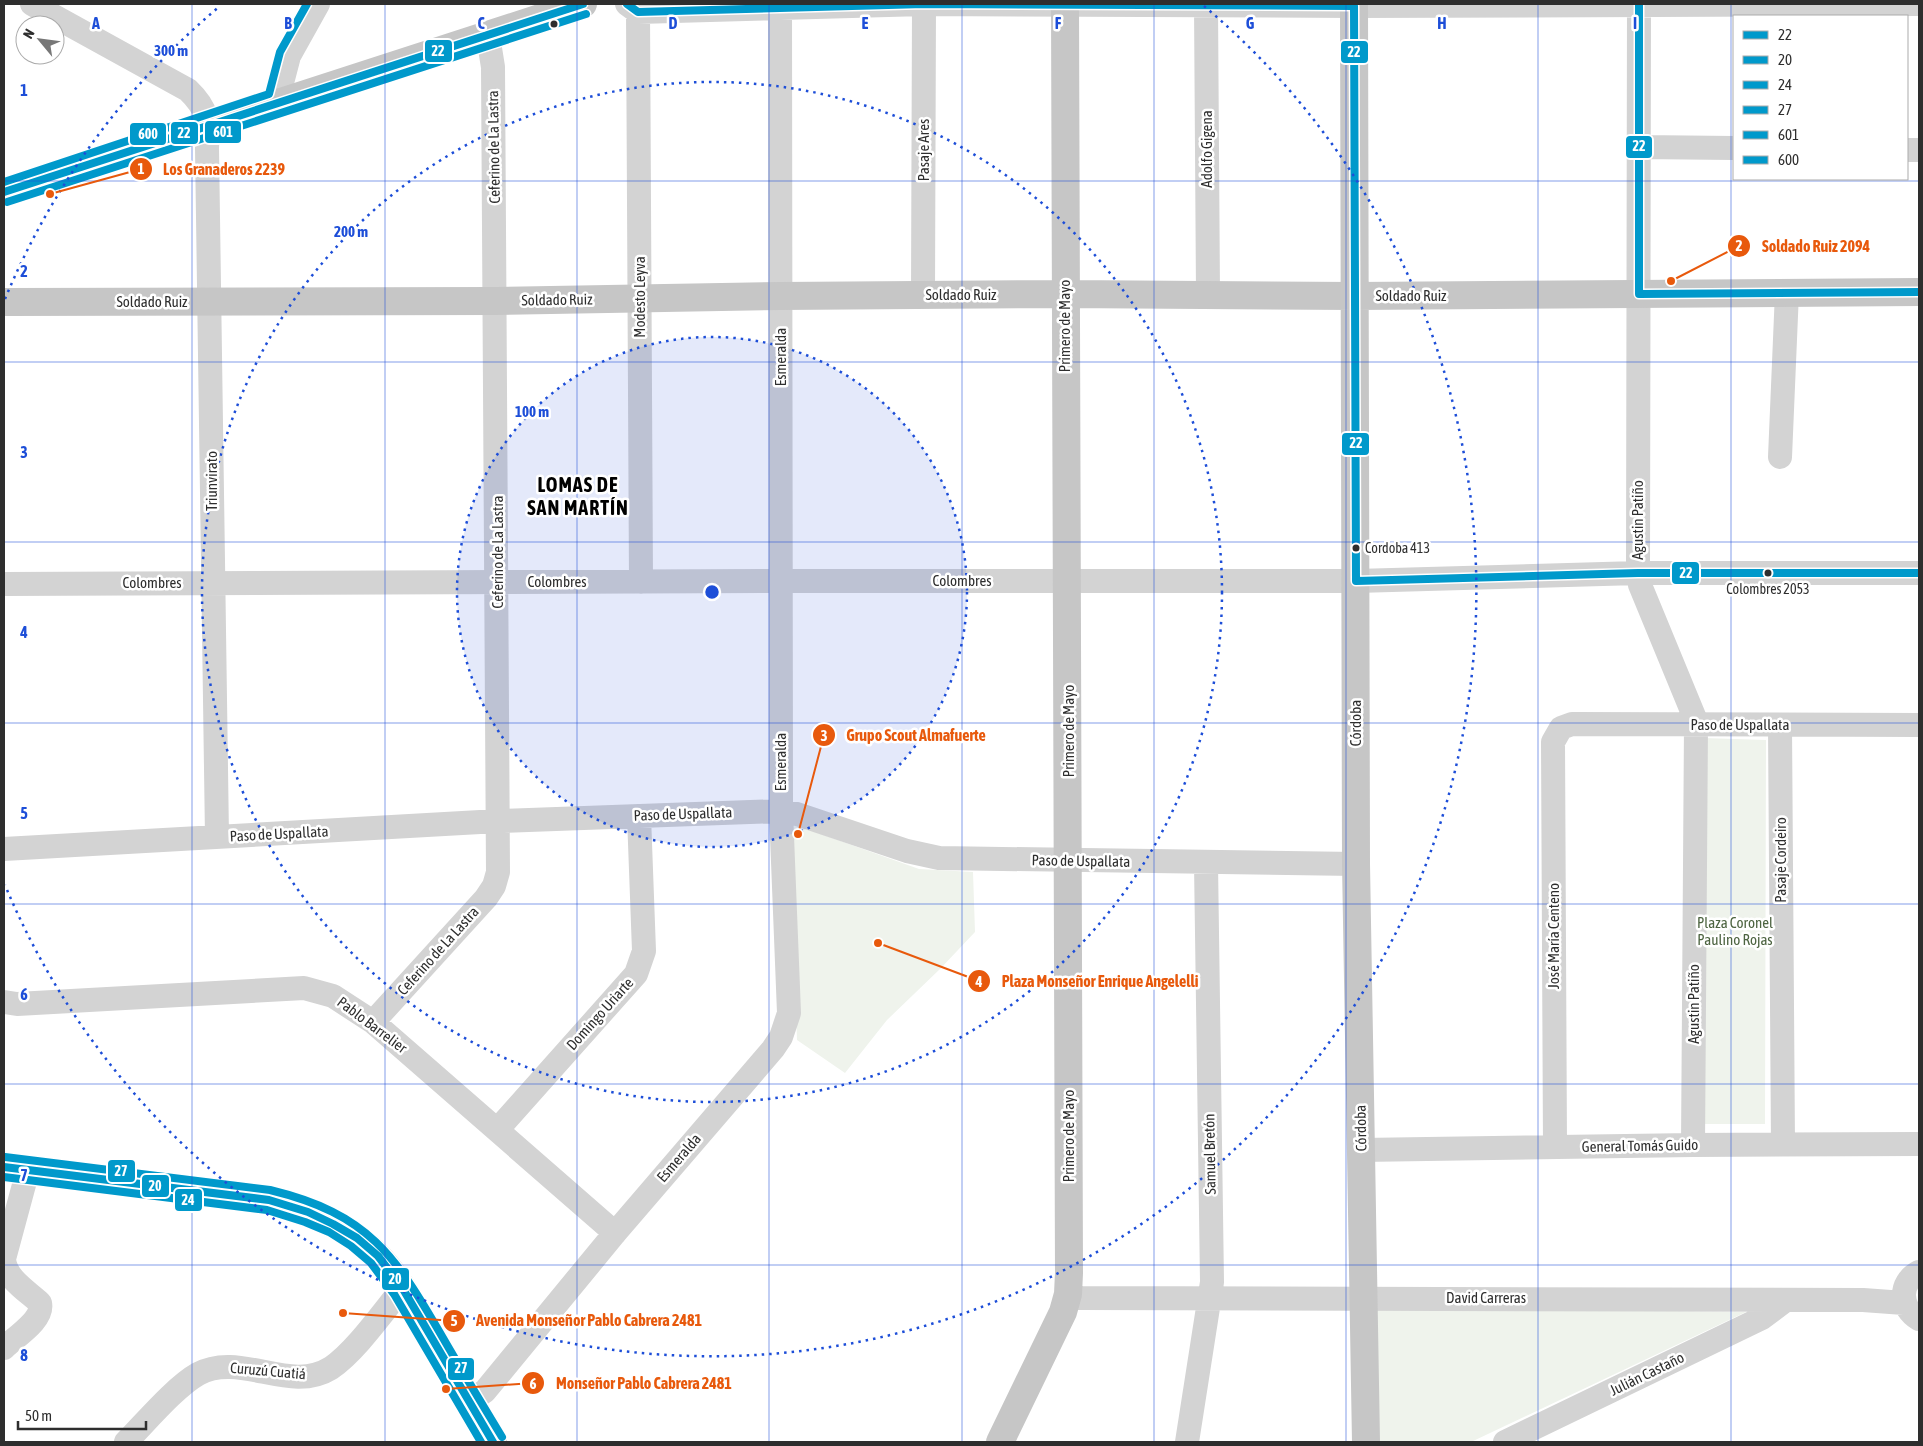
<svg xmlns="http://www.w3.org/2000/svg" width="1923" height="1446" font-family="'Asap Condensed',sans-serif">
  <rect width="100%" height="100%" fill="#fff"/>
  <path fill="#eff3ec" d="M 1703,738 L 1766,740 L 1765,1124 L 1704,1124 Z
    M 790,823 L 919,869 L 973,872 L 975,932 L 940,969 L 887,1020 L 845,1073 L 797,1040 Z
    M 1374,1307 L 1746,1312 L 1471,1442 L 1378,1442 Z"/>
  <g fill="none" stroke-linecap="round" stroke-linejoin="round">
    <path stroke="#d3d3d3" stroke-width="24" d="M 32,4 L 188,90 C 208,109 209,122 207,148 L 217,837
      M 627,4 L 638,12 L 924,4 L 1354,6 L 1919,4
      M 1639,4 L 1638,573 L 1640,585 L 1694,716 L 1696,725 L 1693,1145
      M 1206,5 L 1208,294
      M 638,12 L 641,582
      M 277,102 L 289,56 L 318,4
      M 1639,147 L 1734,148
      M 1907,150 L 1919,150
      M 923,295 L 924,4
      M 1780,457 L 1787,292
      M 4,584 L 783,581 L 1356,581 L 1638,573 L 1919,573
      M 1780,726 L 1783,1144
      M 4,849 L 498,821 L 781,811 L 797,814 L 907,851 L 939,858 L 1356,864
      M 4,1002 L 17,1004 L 304,988 L 333,996 L 373,1022 L 615,1233
      M 373,1022 L 486,898 L 494,886 L 498,872 L 493,67 L 488,36
      M 498,1129 L 636,974 L 644,951 L 639,816
      M 1555,1147 L 1553,742 L 1561,728 L 1572,724 L 1919,725
      M 1361,1150 L 1693,1145 L 1919,1144
      M 1919,1272 C 1898,1283 1900,1308 1919,1319
      M 1068,1294 L 1080,1298 L 1863,1300 L 1904,1303
      M 4,1348 C 15,1337 44,1320 40,1303 C 27,1291 5,1278 4,1259 L 28,1170
      M 469,1402 L 485,1391 L 615,1233 L 773,1049 L 781,1037 L 789,1013 L 781,811 L 780,4
      M 126,1442 C 145,1423 175,1387 198,1374 C 240,1351 290,1394 331,1368 C 355,1352 383,1312 402,1289
      M 1187,1442 L 1212,1282 L 1206,863
      M 1505,1442 L 1762,1318 L 1786,1300"/>
    <path stroke="#c6c6c6" stroke-width="28" d="M 1354,4 L 1356,864 L 1366,1442
      M 4,192 L 583,4
      M 4,302 L 496,301 L 780,296 L 1065,294 L 1355,296 L 1919,292
      M 4,1167 L 269,1200 C 305,1209 339,1222 368,1247 C 395,1270 413,1306 431,1337 C 451,1372 472,1407 493,1442
      M 1000,1442 L 1063,1312 L 1068,1294 L 1069,1273 L 1065,4"/>
    <g stroke="#fff" stroke-width="11">
      <path id="bus-1" d="M 627,4 L 638,12 L 924,4 L 1354,6 L 1356,581 L 1638,573 L 1919,573
        M 1639,4 L 1639,294 L 1919,292
        M 4,192 L 583,4"/>
    </g>
    <g stroke="#fff" stroke-width="11">
      <path id="bus-2" d="M 4,1167 L 269,1200 L 308,1212 L 333,1224 L 357,1238 L 378,1256 L 403,1289 L 493,1442"/>
    </g>
    <g stroke="#fff" stroke-width="11">
      <path id="bus-3" d="M 4,1177 L 267,1210 L 305,1222 L 329,1232 L 351,1246 L 371,1263 L 394,1294 L 481,1442"/>
    </g>
    <g stroke="#fff" stroke-width="11">
      <path id="bus-4" d="M 5,1157 L 270,1190 C 369,1214 395,1255 443,1338 C 462,1371 482,1404 502,1437"/>
    </g>
    <g stroke="#fff" stroke-width="11">
      <path id="bus-5" d="M 7,202 L 586,14"/>
    </g>
    <g stroke="#fff" stroke-width="11">
      <path id="bus-6" d="M 4,182 L 269,94 L 280,52 L 307,4"/>
    </g>
    <use href="#bus-1" stroke="#0099cb" stroke-width="8"/>
    <use href="#bus-2" stroke="#0099cb" stroke-width="8"/>
    <use href="#bus-3" stroke="#0099cb" stroke-width="8"/>
    <use href="#bus-4" stroke="#0099cb" stroke-width="8"/>
    <use href="#bus-5" stroke="#0099cb" stroke-width="8"/>
    <use href="#bus-6" stroke="#0099cb" stroke-width="8"/>
  </g>
  <path fill="none" stroke="#1d4ed8" stroke-width="1" stroke-opacity="0.55" d="M 192,4 L 192,1442M 385,4 L 385,1442M 577,4 L 577,1442M 769,4 L 769,1442M 962,4 L 962,1442M 1154,4 L 1154,1442M 1346,4 L 1346,1442M 1538,4 L 1538,1442M 1731,4 L 1731,1442M 4,181 L 1919,181M 4,362 L 1919,362M 4,542 L 1919,542M 4,723 L 1919,723M 4,904 L 1919,904M 4,1084 L 1919,1084M 4,1265 L 1919,1265"/>
  <circle cx="712" cy="592" r="255" fill="#1d4ed8" fill-opacity=".12"/>
  <g fill="none" stroke="#1d4ed8" stroke-width="2.5" stroke-dasharray="2.5 5">
    <circle cx="712" cy="592" r="255"/>
    <circle cx="712" cy="592" r="510"/>
    <path d="M5 299A765 765 0 0 1 220 6M1204 6A765 765 0 1 1 5 885"/>
  </g>
  <g fill="#2e2e2e" stroke="#fff" stroke-width="2">
    <circle cx="554" cy="24" r="4.5"/>
    <circle cx="1356" cy="548" r="4.5"/>
    <circle cx="1768" cy="573" r="4.5"/>
  </g>
  <g text-anchor="middle" stroke-width="5" stroke-linejoin="round" paint-order="stroke">
    <g font-size="14" fill="#2e2e2e" stroke="#fff" text-anchor="start">
      <text x="1365" y="553">Cordoba 413</text>
      <text x="1768" y="594" text-anchor="middle">Colombres 2053</text>
    </g>
    <g font-size="15" fill="#2e2e2e" stroke="#fff">
      <text transform="translate(494 147) rotate(-91)" y="5">Ceferino de La Lastra</text>
      <text transform="translate(1207 149) rotate(-90)" y="5">Adolfo Gigena</text>
      <text transform="translate(924 150) rotate(-90)" y="5">Pasaje Ares</text>
      <text x="961" y="300">Soldado Ruiz</text>
      <text x="1411" y="301">Soldado Ruiz</text>
      <text transform="translate(640 297) rotate(-90)" y="5">Modesto Leyva</text>
      <text transform="translate(557 300) rotate(-1)" y="5">Soldado Ruiz</text>
      <text x="152" y="307">Soldado Ruiz</text>
      <text transform="translate(1065 326) rotate(-90)" y="5">Primero de Mayo</text>
      <text transform="translate(781 357) rotate(-90)" y="5">Esmeralda</text>
      <text transform="translate(212 481) rotate(-90)" y="5">Triunvirato</text>
      <text transform="translate(1638 520) rotate(-90)" y="5">Agustin Patiño</text>
      <text transform="translate(498 552) rotate(-90)" y="5">Ceferino de La Lastra</text>
      <text x="962" y="586">Colombres</text>
      <text x="557" y="587">Colombres</text>
      <text x="152" y="588">Colombres</text>
      <text transform="translate(1356 723) rotate(-90)" y="5">Córdoba</text>
      <text x="1740" y="730">Paso de Uspallata</text>
      <text transform="translate(1069 731) rotate(-90)" y="5">Primero de Mayo</text>
      <text transform="translate(781 762) rotate(-90)" y="5">Esmeralda</text>
      <text transform="translate(683 814) rotate(-2)" y="5">Paso de Uspallata</text>
      <text transform="translate(279 834) rotate(-3)" y="5">Paso de Uspallata</text>
      <text transform="translate(1781 860) rotate(-90)" y="5">Pasaje Cordeiro</text>
      <text transform="translate(1081 861) rotate(1)" y="5">Paso de Uspallata</text>
      <text transform="translate(1554 936) rotate(-90)" y="5">José María Centeno</text>
      <text transform="translate(438 951) rotate(-48)" y="5">Ceferino de La Lastra</text>
      <text transform="translate(1694 1004) rotate(-90)" y="5">Agustin Patiño</text>
      <text transform="translate(600 1014) rotate(-48)" y="5">Domingo Uriarte</text>
      <text transform="translate(372 1025) rotate(37)" y="5">Pablo Barrelier</text>
      <text transform="translate(1361 1128) rotate(-91)" y="5">Córdoba</text>
      <text transform="translate(1069 1136) rotate(-90)" y="5">Primero de Mayo</text>
      <text transform="translate(1640 1146) rotate(-1)" y="5">General Tomás Guido</text>
      <text transform="translate(1210 1154) rotate(-91)" y="5">Samuel Bretón</text>
      <text transform="translate(679 1158) rotate(-49)" y="5">Esmeralda</text>
      <text x="1486" y="1303">David Carreras</text>
      <text transform="translate(268 1371) rotate(5)" y="5">Curuzú Cuatiá</text>
      <text transform="translate(1647 1374) rotate(-26)" y="5">Julián Castaño</text>
    </g>
    <g font-size="15" fill="#4d6441" stroke="#fff">
      <text x="1735" y="928">Plaza Coronel<tspan x="1735" dy="17">Paulino Rojas</tspan></text>
    </g>
    <g font-size="20" font-weight="bold" letter-spacing="1" fill="#000" stroke="#fff">
      <text x="578" y="492">LOMAS DE<tspan x="578" dy="23">SAN MARTÍN</tspan></text>
    </g>
  </g>
  <g font-size="16" text-anchor="middle" font-weight="bold" fill="#1d4ed8" stroke="#fff" stroke-width="5" stroke-linejoin="round" paint-order="stroke">
    <text x="96" y="29">A</text>
    <text x="288" y="29">B</text>
    <text x="481" y="29">C</text>
    <text x="673" y="29">D</text>
    <text x="865" y="29">E</text>
    <text x="1058" y="29">F</text>
    <text x="1250" y="29">G</text>
    <text x="1442" y="29">H</text>
    <text x="1635" y="29">I</text>
    <text x="24" y="96">1</text>
    <text x="24" y="277">2</text>
    <text x="24" y="458">3</text>
    <text x="24" y="638">4</text>
    <text x="24" y="819">5</text>
    <text x="24" y="1000">6</text>
    <text x="24" y="1181">7</text>
    <text x="24" y="1361">8</text>
  </g>
  <circle cx="712" cy="592" r="8" fill="#1d4ed8" stroke="#fff" stroke-width="2.5"/>
  <g font-size="15" text-anchor="middle" font-weight="bold" fill="#1d4ed8" stroke="#fff" stroke-width="5" stroke-linejoin="round" paint-order="stroke">
    <text x="171" y="56">300 m</text>
    <text x="351" y="237">200 m</text>
    <text x="532" y="417">100 m</text>
  </g>
  <path fill="none" stroke="#e8590c" stroke-width="2" d="M50 194L141 169M1671 281L1739 246M798 834L824 735M878 943L979 981M343 1313L454 1321M446 1389L533 1383"/>
  <g fill="#e8590c" stroke="#fff" stroke-width="2">
    <circle cx="50" cy="194" r="5"/>
    <circle cx="1671" cy="281" r="5"/>
    <circle cx="798" cy="834" r="5"/>
    <circle cx="878" cy="943" r="5"/>
    <circle cx="343" cy="1313" r="5"/>
    <circle cx="446" cy="1389" r="5"/>
    <circle cx="141" cy="169" r="12"/>
    <circle cx="1739" cy="246" r="12"/>
    <circle cx="824" cy="735" r="12"/>
    <circle cx="979" cy="981" r="12"/>
    <circle cx="454" cy="1321" r="12"/>
    <circle cx="533" cy="1383" r="12"/>
  </g>
  <g font-size="15" text-anchor="middle" font-weight="bold" fill="#fff">
    <text x="141" y="174">1</text>
    <text x="1739" y="251">2</text>
    <text x="824" y="741">3</text>
    <text x="979" y="987">4</text>
    <text x="454" y="1326">5</text>
    <text x="533" y="1389">6</text>
  </g>
  <g font-size="16" text-anchor="middle" font-weight="bold" fill="#e8590c" stroke="#fff" stroke-width="5" stroke-linejoin="round" paint-order="stroke">
    <text x="224" y="175">Los Granaderos 2239</text>
    <text x="1816" y="252">Soldado Ruiz 2094</text>
    <text x="916" y="741">Grupo Scout Almafuerte</text>
    <text x="1100" y="987">Plaza Monseñor Enrique Angelelli</text>
    <text x="589" y="1326">Avenida Monseñor Pablo Cabrera 2481</text>
    <text x="644" y="1389">Monseñor Pablo Cabrera 2481</text>
  </g>
  <g stroke="#fff" stroke-width="2">
    <rect x="424" y="39" width="29" height="24" rx="5" fill="#0099cb"/>
    <rect x="1340" y="40" width="29" height="24" rx="5" fill="#0099cb"/>
    <rect x="204" y="120" width="38" height="24" rx="5" fill="#0099cb"/>
    <rect x="170" y="121" width="29" height="24" rx="5" fill="#0099cb"/>
    <rect x="129" y="122" width="38" height="24" rx="5" fill="#0099cb"/>
    <rect x="1625" y="135" width="28" height="24" rx="5" fill="#0099cb"/>
    <rect x="1341" y="432" width="29" height="24" rx="5" fill="#0099cb"/>
    <rect x="1671" y="561" width="29" height="24" rx="5" fill="#0099cb"/>
    <rect x="107" y="1159" width="29" height="24" rx="5" fill="#0099cb"/>
    <rect x="141" y="1174" width="29" height="24" rx="5" fill="#0099cb"/>
    <rect x="174" y="1188" width="29" height="24" rx="5" fill="#0099cb"/>
    <rect x="381" y="1267" width="29" height="24" rx="5" fill="#0099cb"/>
    <rect x="447" y="1357" width="28" height="24" rx="5" fill="#0099cb"/>
  </g>
  <g font-size="14" text-anchor="middle" font-weight="bold" fill="#fff">
    <text x="438" y="56">22</text>
    <text x="1354" y="57">22</text>
    <text x="223" y="137">601</text>
    <text x="184" y="138">22</text>
    <text x="148" y="139">600</text>
    <text x="1639" y="151">22</text>
    <text x="1356" y="448">22</text>
    <text x="1686" y="578">22</text>
    <text x="121" y="1176">27</text>
    <text x="155" y="1191">20</text>
    <text x="188" y="1205">24</text>
    <text x="395" y="1284">20</text>
    <text x="461" y="1373">27</text>
  </g>
  <rect width="1923" height="1446" fill="none" stroke="#2e2e2e" stroke-width="10"/>
  <rect x="1733" y="15" width="175" height="165" fill="#ffffff" stroke="#ababab"/>
  <rect x="1743" y="31" width="25" height="8" fill="#0099cb" stroke="#ababab"/>
  <text x="1778" y="40" font-size="15" fill="#2e2e2e">22</text>
  <rect x="1743" y="56" width="25" height="8" fill="#0099cb" stroke="#ababab"/>
  <text x="1778" y="65" font-size="15" fill="#2e2e2e">20</text>
  <rect x="1743" y="81" width="25" height="8" fill="#0099cb" stroke="#ababab"/>
  <text x="1778" y="90" font-size="15" fill="#2e2e2e">24</text>
  <rect x="1743" y="106" width="25" height="8" fill="#0099cb" stroke="#ababab"/>
  <text x="1778" y="115" font-size="15" fill="#2e2e2e">27</text>
  <rect x="1743" y="131" width="25" height="8" fill="#0099cb" stroke="#ababab"/>
  <text x="1778" y="140" font-size="15" fill="#2e2e2e">601</text>
  <rect x="1743" y="156" width="25" height="8" fill="#0099cb" stroke="#ababab"/>
  <text x="1778" y="165" font-size="15" fill="#2e2e2e">600</text>
  <g transform="translate(40 40) rotate(299)"><circle r="24" fill="#ffffff" stroke="#ababab"/>
  <path d="M0-4L9 19L0 12L-9 19Z" fill="#777777"/>
  <text y="-8" font-size="14" font-weight="bold" text-anchor="middle" fill="#2e2e2e">N</text>
  </g>
  <path d="M18 1421v8h128v-8" fill="none" stroke="#2e2e2e" stroke-width="2.5"/>
  <text x="25" y="1421" font-size="15" fill="#2e2e2e" stroke="#ffffff" stroke-width="4" paint-order="stroke">50 m</text>
</svg>
